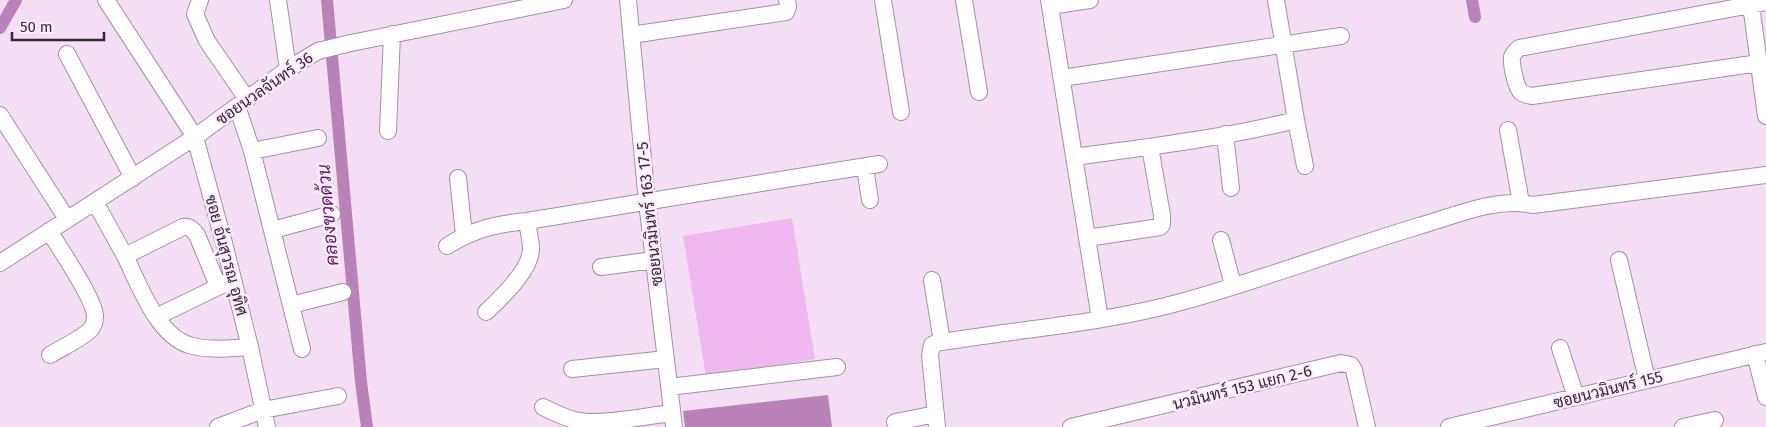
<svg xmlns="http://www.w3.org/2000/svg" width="1766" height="427" font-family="'Fira Sans',Sarabun,sans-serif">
  <rect width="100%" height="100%" fill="#f4def4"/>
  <path fill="#f0b8f0" d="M 792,218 L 815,359 L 706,377 L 683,236 Z"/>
  <path fill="#b982b9" d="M 828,395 L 832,427 L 685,427 L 683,411 Z"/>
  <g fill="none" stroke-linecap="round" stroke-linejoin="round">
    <path stroke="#b982b9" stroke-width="12" d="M 327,0 L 361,382 L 367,427
      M 1472,0 L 1475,17
      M 0,28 L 16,0"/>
    <g stroke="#a490a4" stroke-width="18">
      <path id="minor" d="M 106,0 L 195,137 L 224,243 L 250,347 L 267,427
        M 200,0 L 195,14 L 207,41 L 247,99
        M 278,0 L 288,69
        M 628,0 L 647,202 L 674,427
        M 883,0 L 901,112
        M 964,0 L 979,92
        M 1049,0 L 1100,319
        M 1276,0 L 1296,120
        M 1751,5 L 1766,116
        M 1050,6 L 1090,0
        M 631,35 L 786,12 L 788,6 L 787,0
        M 67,54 L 133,178
        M 1759,63 L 1532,96 C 1528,95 1524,95 1521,92 C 1516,88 1511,64 1512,57 C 1513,53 1516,51 1519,48 L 1766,2
        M 1062,78 L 1341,36
        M 237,106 L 252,151 L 302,349
        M 0,115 L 67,219
        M 1508,130 L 1521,203
        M 388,131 L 392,34
        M 1225,134 L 1231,188
        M 252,151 L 318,138
        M 1074,157 C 1148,147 1224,138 1296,120 L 1305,166
        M 865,167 L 870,200
        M 458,178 L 464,235
        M 95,202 C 105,220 115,238 125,256 C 139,284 156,334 189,345 C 209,351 229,348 250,347
        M 273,230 L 332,214
        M 49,231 C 59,247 95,300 95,316 C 95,321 93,327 90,330 C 81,339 61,348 50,355
        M 1087,238 L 1160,227 L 1162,225 L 1162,215 L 1150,147
        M 1221,240 L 1233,285
        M 447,246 C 474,229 496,224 527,221 L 879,164
        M 125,256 L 183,227 C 190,226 193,230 197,235 L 218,286
        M 1619,260 L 1647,380
        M 0,263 L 195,137 L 288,69 L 318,51 L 351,43 L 564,0
        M 601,267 L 654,260
        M 932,280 L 942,342
        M 291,305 L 343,292
        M 486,312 C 500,299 531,270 531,249 C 531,240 528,230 527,221
        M 156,317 L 228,282
        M 1560,348 L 1576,397
        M 1755,354 L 1766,397
        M 572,369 L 666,359
        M 669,387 L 837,367
        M 543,407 C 555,413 567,419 579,421 C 604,425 646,416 672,413
        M 895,422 L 936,414
        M 218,427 L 263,410 L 338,396
        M 937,427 L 930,355 L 932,345 L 936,343 C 1018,329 1101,324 1181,302 C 1261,280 1339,250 1419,226 C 1455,216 1495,197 1533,205 L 1766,175
        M 1071,427 L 1341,363 L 1351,365 L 1354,370 L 1367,427
        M 1449,427 L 1766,352
        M 1683,427 L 1715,420"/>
    </g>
    <use href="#minor" stroke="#fff" stroke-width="16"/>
  </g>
  <g text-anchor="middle" stroke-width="5" stroke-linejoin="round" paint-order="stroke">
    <g font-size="16" fill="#312931" stroke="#feecfe">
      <text transform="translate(264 88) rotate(-35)" y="6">ซอยนวลจันทร์ 36</text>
      <text transform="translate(649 214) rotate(-96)" y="6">ซอยนวมินทร์ 163 17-5</text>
      <text transform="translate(227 255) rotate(75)" y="6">ซอย อ้นสุวรณ อุทิศ</text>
      <text transform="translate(1242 387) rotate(-14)" y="6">นวมินทร์ 153 แยก 2-6</text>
      <text transform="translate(1608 389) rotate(-14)" y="6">ซอยนวมินทร์ 155</text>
    </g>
    <g font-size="18" font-style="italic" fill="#5d1a5f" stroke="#feecfe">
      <text transform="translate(328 215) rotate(-95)" y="6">คลองขวดด้วน</text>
    </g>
  </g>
  <path d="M12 32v8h92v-8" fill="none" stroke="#312931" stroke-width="2.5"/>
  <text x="20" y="32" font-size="15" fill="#312931" stroke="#feecfe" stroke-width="4" paint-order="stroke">50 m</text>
</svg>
